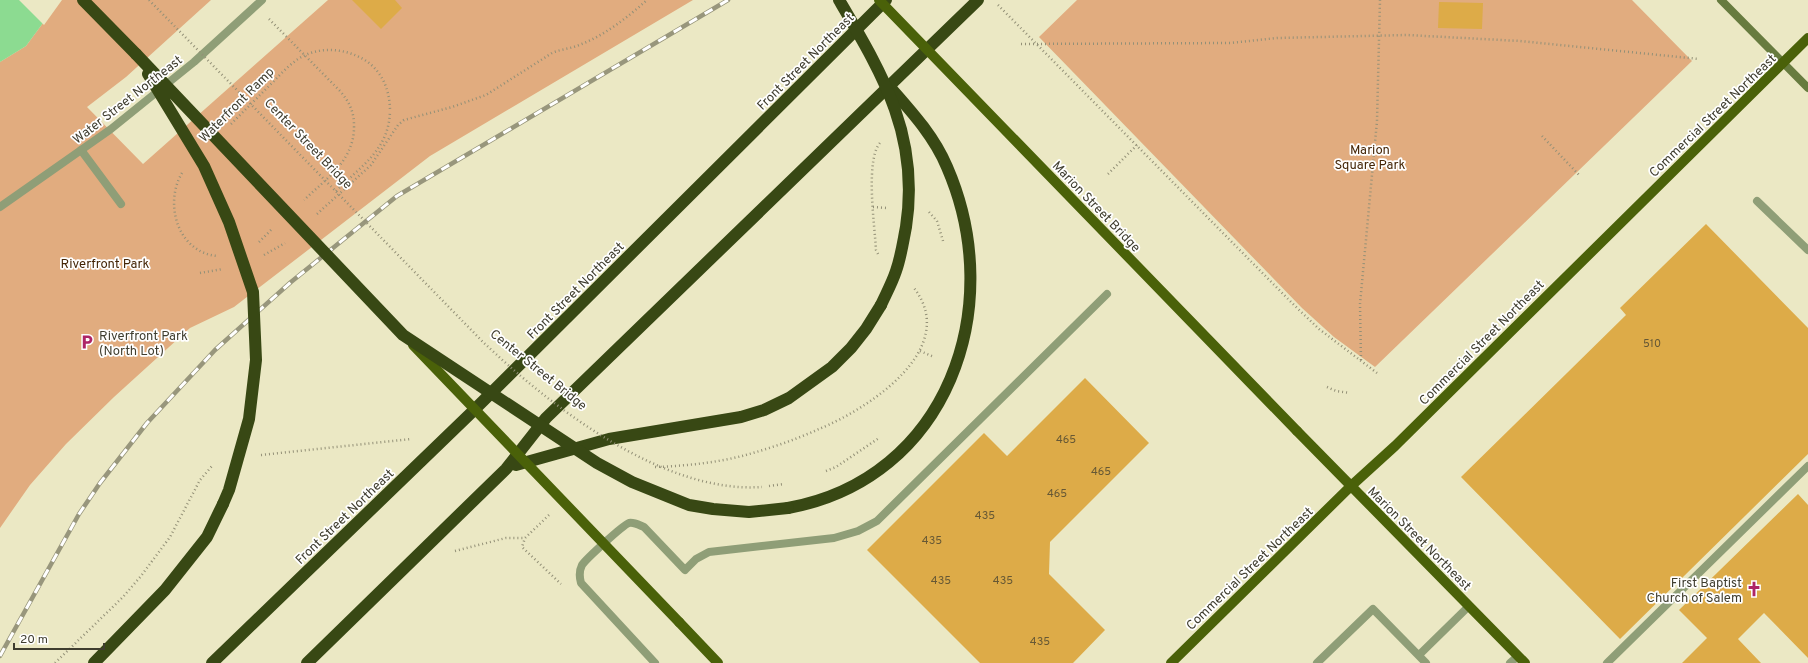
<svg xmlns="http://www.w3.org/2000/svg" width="1808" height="663" font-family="Overpass,sans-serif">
  <rect width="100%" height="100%" fill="#ebe8c4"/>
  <path fill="#e1ac7f" d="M 60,0 L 211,0 L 126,77 L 87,107 L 143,164 L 328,0 L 693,0 L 430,156 L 234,307 L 190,328 L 114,397 L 66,444 L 30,485 L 0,528 L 0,62 L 26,46 Z
    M 1077,0 L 1632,0 L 1692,61 L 1375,367 L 1334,337 L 1302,308 L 1039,37 Z"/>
  <path fill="#8cdb91" d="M 0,0 L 60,0 L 26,46 L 0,62 Z"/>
  <path fill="#ebe8c4" d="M 19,0 L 62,0 L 44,25 Z"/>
  <path fill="#ddab48" d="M 352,0 L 395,0 L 402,8 L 381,29 Z
    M 1439,2 L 1483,3 L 1482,29 L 1438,28 Z
    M 1706,224 L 1808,328 L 1808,454 L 1620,639 L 1461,477 L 1626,315 L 1620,308 Z
    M 1085,378 L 1149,443 L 1050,542 L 1049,574 L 1105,630 L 1073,663 L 980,663 L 867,550 L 984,433 L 1007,456 Z
    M 1798,494 L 1808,505 L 1808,658 L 1764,613 L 1738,639 L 1761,663 L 1682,663 L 1707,638 L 1679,610 Z"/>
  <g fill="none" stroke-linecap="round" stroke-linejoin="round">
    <path stroke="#939077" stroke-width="2.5" stroke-dasharray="1 3" stroke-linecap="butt" d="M 998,5 L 1294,305 L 1319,329 L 1377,373
      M 269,19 L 340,91 C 349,101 354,112 354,125 C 355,160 327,178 304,200
      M 1021,44 L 1230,43 L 1277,38 L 1407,35 L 1520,41 L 1699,59
      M 1542,136 L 1580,176
      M 182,173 C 164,203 177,252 217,256
      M 1108,174 L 1137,145
      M 336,191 C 361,166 389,150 390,111
      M 873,207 L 887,208
      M 929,212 L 937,221 L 943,241
      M 317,214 L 371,165 L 398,125 L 404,120 L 452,107 L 486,95 L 552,53 C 561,49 570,49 579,45 C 604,36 628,17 647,0
      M 259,242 L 272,229
      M 878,254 L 876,250 C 875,227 864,155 882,141
      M 264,255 L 285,243
      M 200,273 L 223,269
      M 920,351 L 934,357
      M 1361,360 L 1360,304 L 1377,121 L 1380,0
      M 1327,387 L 1336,391 L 1350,393
      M 261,455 L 411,439
      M 655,467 C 684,466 714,463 742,456 C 768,449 795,440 819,429 C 868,409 961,349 914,288
      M 826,471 L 836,467 L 879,438
      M 549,515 L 525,538 L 522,547 L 561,584
      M 455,551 L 506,538 L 525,538
      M 55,663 L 123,597 L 141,576 L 170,537 L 200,480 L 212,466"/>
    <path stroke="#8f9e77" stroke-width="8" d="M 81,150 L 121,204
      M 1757,201 L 1808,250
      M 1419,655 L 1469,606
      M 655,663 L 581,583 C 579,576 579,571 582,565 C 586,559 623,525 629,523 C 634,522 639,525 644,527 L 685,570 L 696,559 L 709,552 L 834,538 L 858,531 L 877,521 L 1107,294
      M 1317,663 L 1373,609 L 1426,663
      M 1510,663 L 1518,656
      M 1607,663 L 1808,466"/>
    <path stroke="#8f9e77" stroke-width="8" d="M 0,207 L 111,129 L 194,62 L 262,0"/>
    <path stroke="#677b3f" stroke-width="8" d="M 1721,0 L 1808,88"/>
    <path stroke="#4a6109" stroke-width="10" d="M 1297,431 L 1525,663
      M 679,622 L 718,663
      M 1171,663 L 1351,486 L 1395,446 L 1808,38"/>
    <path stroke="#384814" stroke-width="12" d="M 83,0 L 136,54
      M 516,465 L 609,439 L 741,417 L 764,410 L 789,398 L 832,367 L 851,348 L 866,329 L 881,305
      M 788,508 C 948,479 1008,307 947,167 C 934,136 911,111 889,86
      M 94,663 L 165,590 L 207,537 L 223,504
      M 212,663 L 470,414 L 886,0
      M 307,663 L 506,469 L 546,418 L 978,0"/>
    <g stroke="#98967c" stroke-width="4.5">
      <path id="rail" d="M 0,656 L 79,514 L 100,483 L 147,423 L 215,350 L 291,282 L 397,196 L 728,0"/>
    </g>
    <use href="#rail" stroke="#fff" stroke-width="3" stroke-dasharray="9" stroke-linecap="butt"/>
    <path stroke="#939077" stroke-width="2.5" stroke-dasharray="1 3" stroke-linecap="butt" d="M 149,0 L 483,342 C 550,406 663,494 762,487
      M 231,124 C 244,111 257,98 270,85 C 278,77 286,68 294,62 C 314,46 342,47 363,59 C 382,70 390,90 390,111
      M 769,486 L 784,484"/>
    <path stroke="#4a6109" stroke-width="10" d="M 879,0 L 1297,431
      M 413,345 L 679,622"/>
    <path stroke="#384814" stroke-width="12" d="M 839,0 C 883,75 920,136 906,227 C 903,242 901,257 896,271 C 892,283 886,294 881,305
      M 136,54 L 403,335 L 597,463 L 632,482 L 689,505 L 713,509 L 749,512 L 788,508
      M 148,74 L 204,166 L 229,222 L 253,292 L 256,360 L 249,419 L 229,490 L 223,504"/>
  </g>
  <defs>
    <g id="parking-bare" transform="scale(1.2)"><path d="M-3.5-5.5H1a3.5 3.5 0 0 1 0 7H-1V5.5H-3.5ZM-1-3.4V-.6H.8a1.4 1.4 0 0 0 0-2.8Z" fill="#ad2467" stroke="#fff" stroke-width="2.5" paint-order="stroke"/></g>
    <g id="church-bare" transform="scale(1.2)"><path d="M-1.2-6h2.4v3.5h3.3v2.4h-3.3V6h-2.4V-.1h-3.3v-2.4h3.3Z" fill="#ad2467" stroke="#fff" stroke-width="2.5" paint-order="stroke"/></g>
  </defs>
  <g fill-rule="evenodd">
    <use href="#parking-bare" x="87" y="342"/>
    <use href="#church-bare" x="1754" y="589"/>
  </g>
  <g text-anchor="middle" stroke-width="3.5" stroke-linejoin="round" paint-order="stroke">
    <g font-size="11" fill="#665835">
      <text x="1652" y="347">510</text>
      <text x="1066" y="443">465</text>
      <text x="1101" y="475">465</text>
      <text x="1057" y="497">465</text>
      <text x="985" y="519">435</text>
      <text x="932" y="544">435</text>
      <text x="941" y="584">435</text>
      <text x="1003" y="584">435</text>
      <text x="1040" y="645">435</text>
    </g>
    <g font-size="13" fill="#3f3d2f" stroke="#fff">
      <text transform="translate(805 61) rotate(-45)" y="5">Front Street Northeast</text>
      <text transform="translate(127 99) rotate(-38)" y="5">Water Street Northeast</text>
      <text transform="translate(236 104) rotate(-45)" y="5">Waterfront Ramp</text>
      <text transform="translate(1712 115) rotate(-44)" y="5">Commercial Street Northeast</text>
      <text transform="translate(309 143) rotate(46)" y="5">Center Street Bridge</text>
      <text transform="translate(1097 206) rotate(46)" y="5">Marion Street Bridge</text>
      <text transform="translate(575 290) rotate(-45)" y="5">Front Street Northeast</text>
      <text transform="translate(1481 342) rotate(-45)" y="5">Commercial Street Northeast</text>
      <text transform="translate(539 369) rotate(39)" y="5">Center Street Bridge</text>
      <text transform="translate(344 516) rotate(-44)" y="5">Front Street Northeast</text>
      <text transform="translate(1420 538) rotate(45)" y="5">Marion Street Northeast</text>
      <text transform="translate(1249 568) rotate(-44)" y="5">Commercial Street Northeast</text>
    </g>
    <g font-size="13" fill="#432405" stroke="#fff">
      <text x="1370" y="154">Marion<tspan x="1370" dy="15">Square Park</tspan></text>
      <text x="105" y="268">Riverfront Park</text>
    </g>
    <g font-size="13" fill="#3f3d2f" stroke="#fff" text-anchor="start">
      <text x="99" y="340">Riverfront Park<tspan x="99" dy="15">(North Lot)</tspan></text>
      <text x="1742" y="587" text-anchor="end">First Baptist<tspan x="1742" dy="15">Church of Salem</tspan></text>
    </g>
  </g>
  <path d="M14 643v6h90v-6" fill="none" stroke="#3f3d2f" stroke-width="2"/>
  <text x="20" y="643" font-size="12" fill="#3f3d2f" stroke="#ffffff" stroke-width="3" paint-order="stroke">20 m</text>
</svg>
